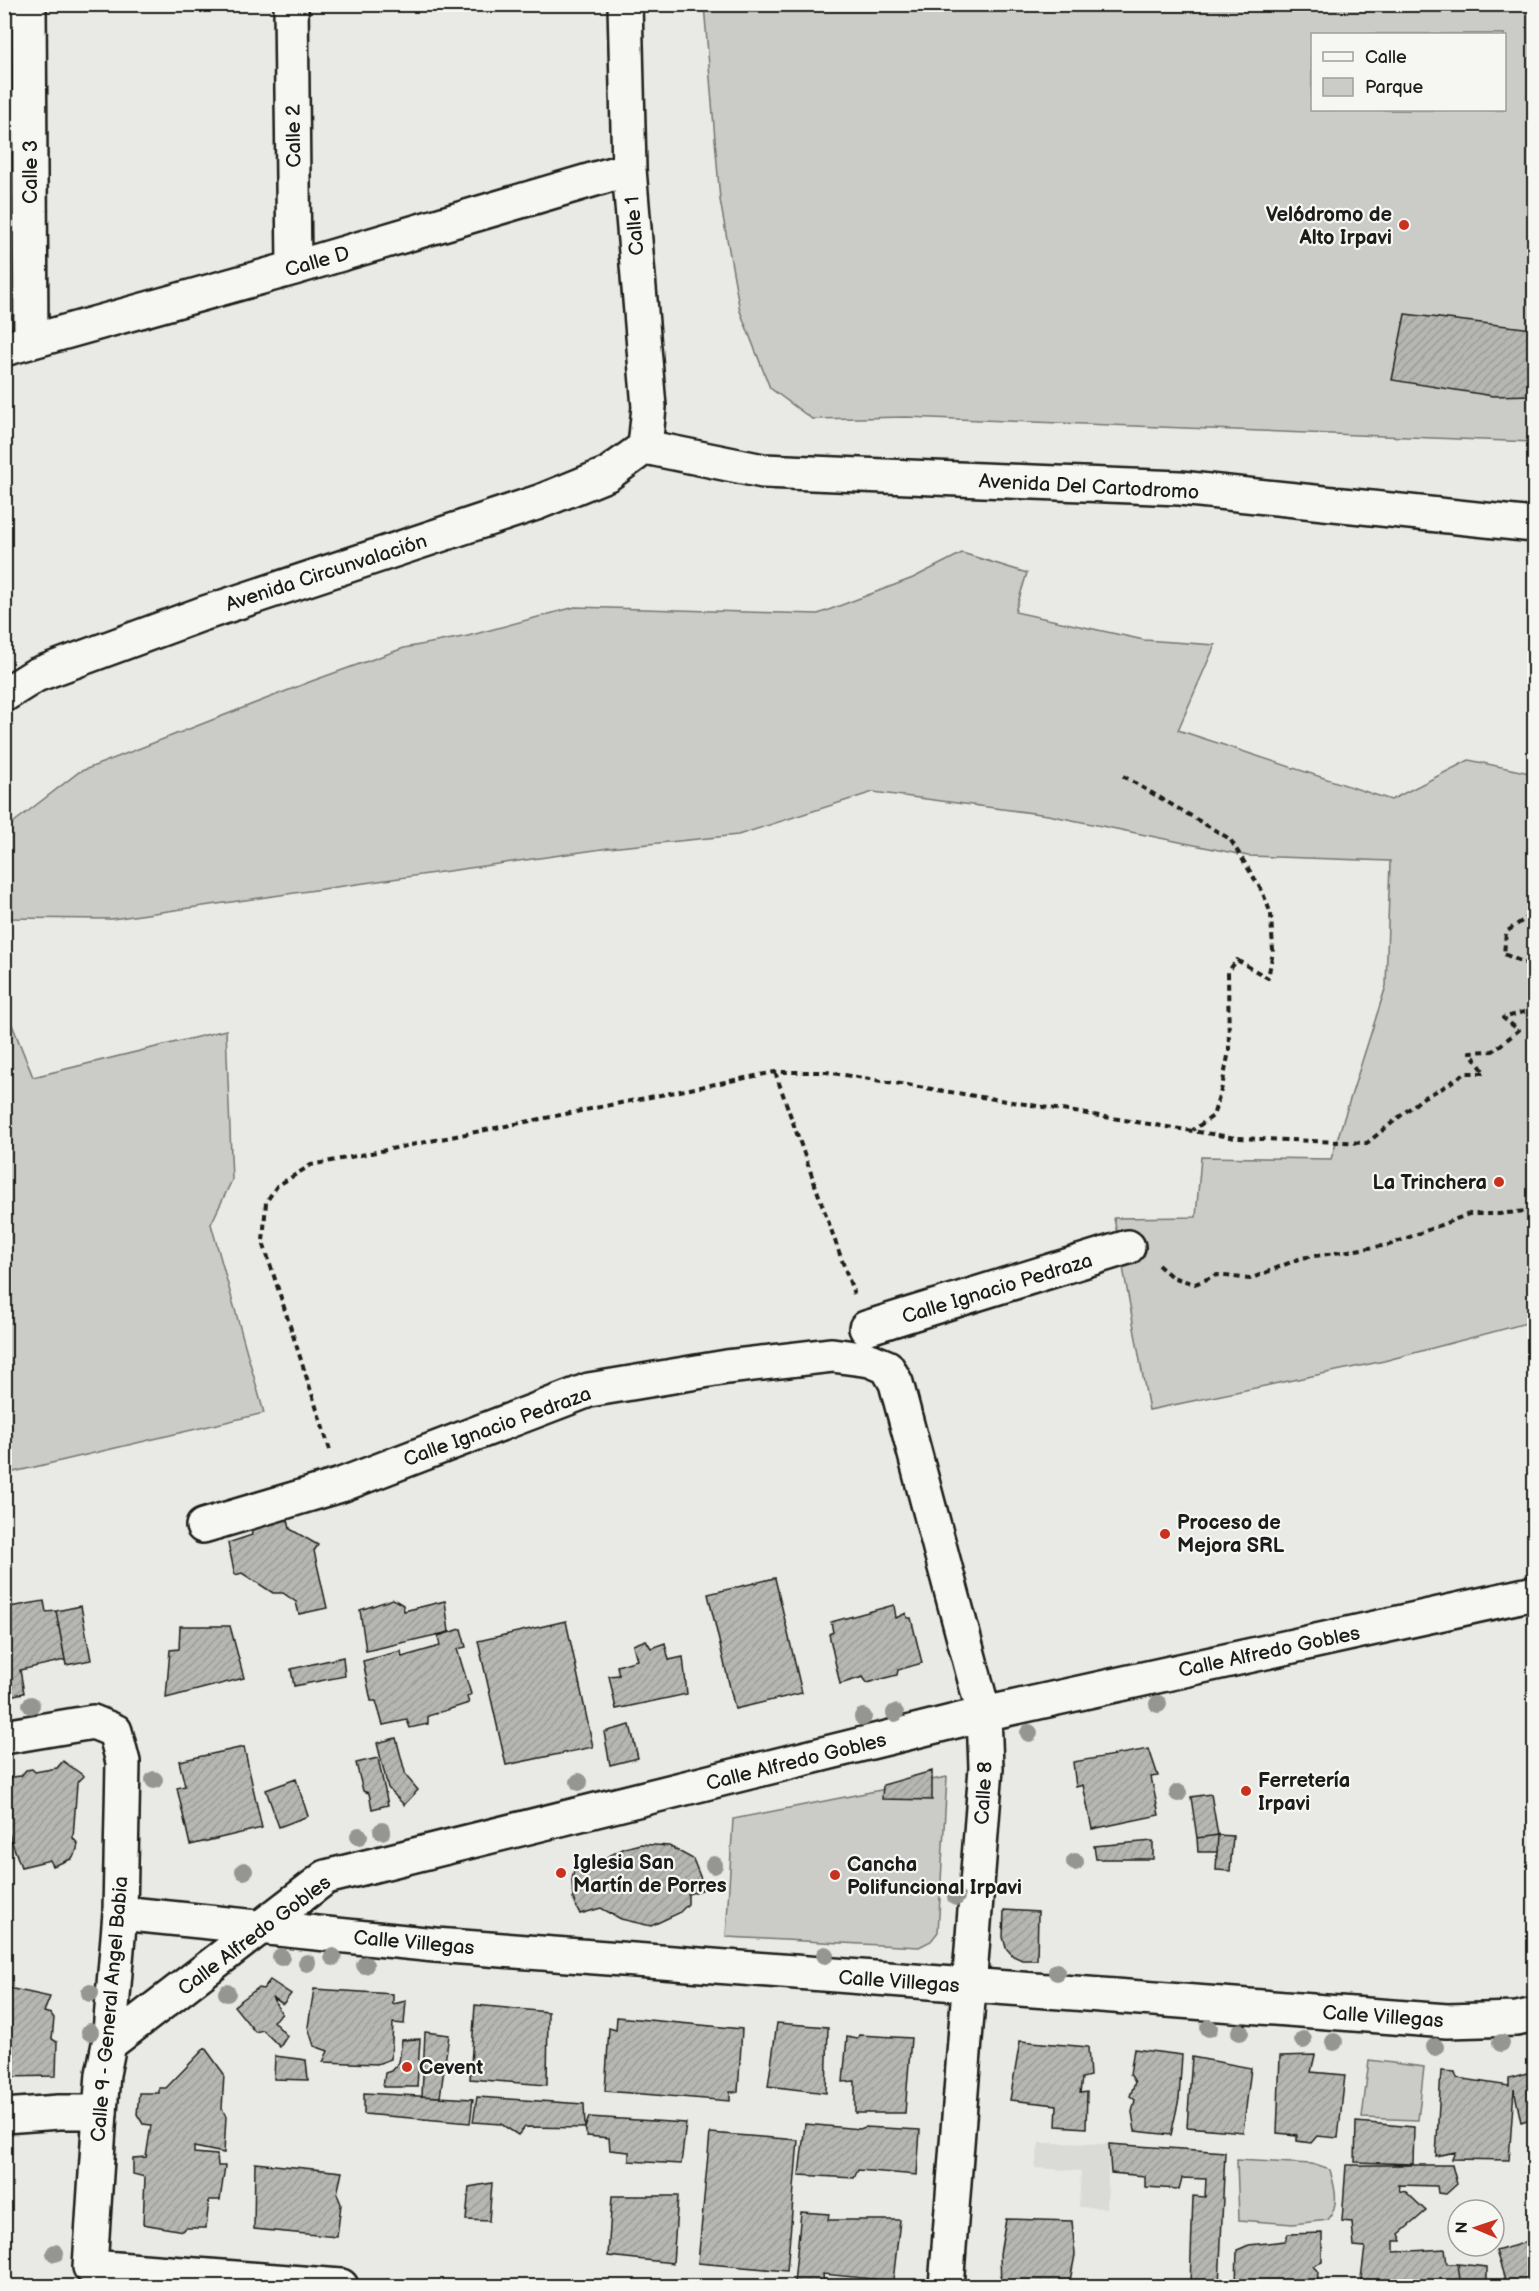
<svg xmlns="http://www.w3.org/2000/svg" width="1539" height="2291" font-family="'Balsamiq Sans',sans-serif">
  <defs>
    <pattern id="building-hatch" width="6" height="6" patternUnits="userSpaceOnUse" patternTransform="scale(1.5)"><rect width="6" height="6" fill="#b6b6b3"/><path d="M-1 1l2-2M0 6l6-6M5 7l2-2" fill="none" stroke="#9c9c99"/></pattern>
  </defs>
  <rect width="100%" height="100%" fill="#e9e9e5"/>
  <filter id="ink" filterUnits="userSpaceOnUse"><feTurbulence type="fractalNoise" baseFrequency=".0167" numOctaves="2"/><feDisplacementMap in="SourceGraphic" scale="12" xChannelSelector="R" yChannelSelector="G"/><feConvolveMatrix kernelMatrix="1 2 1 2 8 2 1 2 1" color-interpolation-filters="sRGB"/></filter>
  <g filter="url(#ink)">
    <path fill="#dadad6" d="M 1039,2143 L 1109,2144 L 1107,2208 L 1079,2207 L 1081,2171 L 1035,2168 Z"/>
    <path fill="#cbcbc7" stroke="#747472" stroke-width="1.5" fill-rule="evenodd" d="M 704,5 L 1534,5 L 1534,442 L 906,417 L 812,419 L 770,388 L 740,311 L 720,200 ZM 1312,34 L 1504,34 L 1504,110 L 1312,110 Z
      M 962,553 L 1027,573 L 1015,612 L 1144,640 L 1215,645 L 1178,730 L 1391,800 L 1469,760 L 1534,774 L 1534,1321 L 1384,1361 L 1149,1410 L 1114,1218 L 1196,1217 L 1201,1157 L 1331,1159 L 1386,986 L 1390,861 L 1248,856 L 1048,815 L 873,792 L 738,835 L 609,848 L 112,919 L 5,918 L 5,829 L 79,772 L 312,681 L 404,648 L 468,636 L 575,607 L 818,614 L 913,578 Z
      M 5,1007 L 33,1077 L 226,1030 L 232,1180 L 211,1224 L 264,1413 L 5,1474 Z
      M 947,1777 L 938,1932 L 931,1941 L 919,1947 L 726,1937 L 733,1819 Z
      M 1369,2060 L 1424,2067 L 1418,2120 L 1362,2118 Z
      M 1237,2160 L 1312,2164 L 1330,2170 C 1335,2188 1340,2204 1328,2220 L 1293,2224 L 1239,2220 Z"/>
    <path fill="url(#building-hatch)" stroke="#1c1c1c" stroke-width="1.5" d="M 1405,314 L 1534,329 L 1534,395 L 1493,396 L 1392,380 Z
      M 287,1515 L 290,1529 L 318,1545 L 314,1551 L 327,1608 L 299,1614 L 296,1602 L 283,1593 L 273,1593 L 242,1573 L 235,1575 L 228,1543 L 252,1535 L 250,1523 Z
      M 775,1578 L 802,1693 L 735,1709 L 708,1594 Z
      M 393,1599 L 403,1605 L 404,1611 L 445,1601 L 449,1632 L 366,1651 L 360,1610 Z
      M 44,1601 L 46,1612 L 56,1611 L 65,1660 L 20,1670 L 24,1693 L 4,1697 L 4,1608 Z
      M 894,1605 L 896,1618 L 906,1613 L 907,1618 L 911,1618 L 922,1663 L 898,1670 L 897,1675 L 867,1683 L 863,1677 L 840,1684 L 829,1634 L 833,1632 L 831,1622 Z
      M 81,1606 L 91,1660 L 66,1665 L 56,1611 Z
      M 566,1621 L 593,1747 L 506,1765 L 478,1641 Z
      M 180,1626 L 230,1626 L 244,1678 L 166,1698 L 170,1650 L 179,1649 Z
      M 461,1629 L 466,1647 L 457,1649 L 471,1694 L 467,1697 L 469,1703 L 428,1716 L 428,1724 L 410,1728 L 407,1720 L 383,1725 L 376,1701 L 371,1701 L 363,1661 L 401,1651 L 402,1657 L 440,1646 L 438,1636 Z
      M 646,1640 L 651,1648 L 665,1643 L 669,1660 L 683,1657 L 687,1694 L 616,1709 L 609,1676 L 619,1675 L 617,1666 L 637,1660 L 633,1645 Z
      M 343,1657 L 345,1676 L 294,1686 L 291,1669 Z
      M 630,1725 L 638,1758 L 610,1765 L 604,1732 Z
      M 396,1738 L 406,1776 L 418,1790 L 404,1805 L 388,1788 L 377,1743 Z
      M 244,1747 L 262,1828 L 190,1845 L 177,1788 L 185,1786 L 179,1761 Z
      M 1149,1749 L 1158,1776 L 1151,1777 L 1159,1815 L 1092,1829 L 1083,1785 L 1076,1787 L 1073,1762 Z
      M 378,1758 L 388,1805 L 372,1809 L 369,1793 L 363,1791 L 356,1763 Z
      M 63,1761 L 84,1776 L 77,1783 L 73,1838 L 78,1844 L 76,1853 L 71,1859 L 53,1866 L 50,1860 L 21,1867 L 6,1826 L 4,1778 L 21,1776 L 26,1770 L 32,1769 L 35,1772 L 57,1768 Z
      M 932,1771 L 932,1800 L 882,1799 L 883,1785 Z
      M 296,1779 L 308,1816 L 279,1827 L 266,1790 Z
      M 1211,1794 L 1218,1835 L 1197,1838 L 1191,1797 Z
      M 1218,1835 L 1217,1852 L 1198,1852 L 1197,1838 Z
      M 1218,1835 L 1233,1836 L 1230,1871 L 1216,1870 Z
      M 1153,1841 L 1153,1859 L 1096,1859 L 1094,1846 Z
      M 640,1844 L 669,1846 L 693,1859 L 701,1879 L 702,1890 L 688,1894 L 688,1904 L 679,1913 L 651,1926 L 621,1919 L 601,1908 L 580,1914 L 573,1899 L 572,1880 L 575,1864 L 585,1867 L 591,1860 L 599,1861 L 625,1848 Z
      M 1004,1910 L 1038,1912 L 1037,1960 L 1022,1960 L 1013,1956 L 1006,1948 L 1003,1937 Z
      M 270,1980 L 291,1994 L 283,2004 L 272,1997 L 282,2014 L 273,2021 L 287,2036 L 280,2047 L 263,2030 L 255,2032 L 234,2006 L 258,1988 L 263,1989 Z
      M 4,1987 L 50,1997 L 44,2012 L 51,2014 L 54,2018 L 52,2039 L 57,2042 L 56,2076 L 4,2077 Z
      M 314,1989 L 393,1994 L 393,2004 L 406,2001 L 404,2024 L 393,2023 L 391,2059 L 377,2064 L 323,2062 L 328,2051 L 314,2046 L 308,2027 Z
      M 475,2005 L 548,2012 L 547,2085 L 470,2079 Z
      M 617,2017 L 742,2029 L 738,2092 L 730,2092 L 730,2101 L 605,2091 L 609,2028 L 616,2030 Z
      M 777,2023 L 828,2027 L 826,2093 L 768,2086 Z
      M 425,2032 L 449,2035 L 440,2097 L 422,2096 Z
      M 859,2035 L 911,2038 L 905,2113 L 855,2113 L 855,2081 L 843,2082 L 847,2037 L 857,2039 Z
      M 420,2039 L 417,2087 L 383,2087 L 385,2073 L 391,2071 L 399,2062 L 402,2040 Z
      M 1020,2041 L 1088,2047 L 1090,2076 L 1082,2078 L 1080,2093 L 1087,2092 L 1086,2128 L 1056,2126 L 1057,2105 L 1010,2100 Z
      M 205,2048 L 224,2074 L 222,2109 L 226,2116 L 224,2153 L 194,2147 L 194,2153 L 217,2155 L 218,2166 L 225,2166 L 220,2200 L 209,2200 L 206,2228 L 186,2228 L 183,2231 L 143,2224 L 145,2177 L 133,2174 L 133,2158 L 146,2157 L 151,2125 L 143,2124 L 137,2114 L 139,2093 L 159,2093 L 159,2088 L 166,2088 Z
      M 1134,2049 L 1182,2055 L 1179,2099 L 1171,2135 L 1135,2131 L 1132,2112 L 1135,2100 L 1130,2096 L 1135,2082 L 1130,2074 Z
      M 1315,2055 L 1311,2072 L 1345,2075 L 1338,2138 L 1317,2136 L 1311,2143 L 1297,2141 L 1297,2135 L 1277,2133 L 1280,2056 Z
      M 275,2056 L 306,2060 L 308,2080 L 274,2079 Z
      M 1192,2057 L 1251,2068 L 1243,2132 L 1187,2127 Z
      M 1441,2071 L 1455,2072 L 1457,2078 L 1509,2086 L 1509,2078 L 1534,2071 L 1534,2118 L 1521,2122 L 1514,2089 L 1509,2160 L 1452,2159 L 1455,2152 L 1436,2156 Z
      M 364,2093 L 473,2099 L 470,2123 L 364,2114 Z
      M 477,2097 L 584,2104 L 585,2128 L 525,2127 L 518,2135 L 501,2124 L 473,2122 Z
      M 589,2117 L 686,2123 L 681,2164 L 629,2161 L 629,2152 L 610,2150 L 609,2138 L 587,2136 L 585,2128 Z
      M 1356,2122 L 1414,2127 L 1413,2164 L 1355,2162 Z
      M 805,2124 L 860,2129 L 865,2127 L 920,2130 L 917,2175 L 858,2170 L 854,2178 L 799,2175 Z
      M 710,2133 L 798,2140 L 787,2271 L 698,2263 Z
      M 1109,2144 L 1225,2152 L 1219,2286 L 1190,2286 L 1193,2196 L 1205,2197 L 1206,2179 L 1182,2178 L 1179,2189 L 1145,2187 L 1145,2176 L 1111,2173 Z
      M 255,2163 L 342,2172 L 337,2194 L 341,2204 L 337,2237 L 254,2229 Z
      M 1346,2165 L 1452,2165 L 1457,2184 L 1446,2194 L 1438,2193 L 1437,2186 L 1398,2185 L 1400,2191 L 1406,2192 L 1426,2211 L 1399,2234 L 1402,2241 L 1394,2241 L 1394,2252 L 1445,2249 L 1447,2264 L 1458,2264 L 1461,2286 L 1360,2286 L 1365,2247 L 1354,2246 L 1352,2222 L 1342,2221 Z
      M 492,2183 L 489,2221 L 466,2220 L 469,2187 Z
      M 612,2196 L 678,2196 L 673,2263 L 608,2256 Z
      M 801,2212 L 829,2214 L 828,2220 L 900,2220 L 893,2281 L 823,2274 L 824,2284 L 794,2283 Z
      M 1006,2219 L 1072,2221 L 1075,2255 L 1069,2286 L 1001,2286 L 1000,2254 Z
      M 1322,2233 L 1322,2262 L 1313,2266 L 1318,2272 L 1317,2286 L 1236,2286 L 1237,2250 L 1249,2245 L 1285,2241 L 1288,2234 Z
      M 1534,2240 L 1534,2286 L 1507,2286 L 1496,2251 Z
      M 1458,2264 L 1487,2267 L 1487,2286 L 1461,2286 Z
      M 1148,2281 L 1148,2286 L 1123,2286 L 1123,2282 Z"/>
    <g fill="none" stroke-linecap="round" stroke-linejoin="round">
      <g stroke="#1c1c1c" stroke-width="38">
        <path id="minor" d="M 29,4 L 31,340
          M 291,4 L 294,268
          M 625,4 L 629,169 L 649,407 L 645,447
          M 4,349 L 294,268 L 629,169
          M 645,447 L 763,471 L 1180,488 L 1534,525
          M 4,695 L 36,675 L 202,614 L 539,502 L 608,474 L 645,447
          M 866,1328 L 1128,1247
          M 203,1526 L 341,1485 L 589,1390 L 727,1367 L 832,1355 L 870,1360 L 887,1367 L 896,1383 L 984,1714 L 986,1768 L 946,2286
          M 4,1737 L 93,1722 L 115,1731 L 123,1762 L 120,1913 L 109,2044 L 103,2074 L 100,2112
          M 120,1913 L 435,1945 L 1447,2021 L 1517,2019 L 1534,2015
          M 109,2044 L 326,1877 L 984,1714 L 1534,1593"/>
      </g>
      <g stroke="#1c1c1c" stroke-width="38">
        <path id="major" d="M 4,2116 L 59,2112 L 100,2112 L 90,2267 L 341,2286"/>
      </g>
      <path stroke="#1c1c1c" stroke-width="4" stroke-dasharray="6 4.5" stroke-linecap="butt" d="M 1123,776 L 1230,839 L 1262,891 L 1271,914 L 1273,952 L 1268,978 L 1237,960 L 1228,972 L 1229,1051 L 1222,1087 L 1213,1116 L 1193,1130
        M 1534,875 L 1531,875 L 1534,888
        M 1534,894 L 1529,916 L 1506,932 L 1504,954 L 1534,967
        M 775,1072 L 854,1294
        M 1158,1265 L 1172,1277 L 1195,1284 L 1217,1275 L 1250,1279 L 1301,1258 L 1389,1245 L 1469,1214 L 1499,1214 L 1534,1210
        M 330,1450 L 263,1242 L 266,1202 L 277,1186 L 311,1165 L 775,1072 L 826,1072 L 1236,1138 L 1367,1143 L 1424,1097 L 1441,1089 L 1465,1073 L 1485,1073 L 1470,1052 L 1493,1051 L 1519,1030 L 1503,1018 L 1534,1009"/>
      <use href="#minor" stroke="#f6f6f2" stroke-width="33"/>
      <use href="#major" stroke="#f6f6f2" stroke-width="33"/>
    </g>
    <g fill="#959592">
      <circle cx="1158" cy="1704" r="9"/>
      <circle cx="31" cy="1705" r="9"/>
      <circle cx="895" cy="1713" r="9"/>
      <circle cx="863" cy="1717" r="9"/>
      <circle cx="1029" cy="1733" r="9"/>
      <circle cx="154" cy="1780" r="9"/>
      <circle cx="579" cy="1782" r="9"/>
      <circle cx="1178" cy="1793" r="9"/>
      <circle cx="382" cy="1831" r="9"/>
      <circle cx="359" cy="1836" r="9"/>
      <circle cx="1075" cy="1862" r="9"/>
      <circle cx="714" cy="1865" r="9"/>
      <circle cx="244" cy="1871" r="9"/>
      <circle cx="956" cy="1897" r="9"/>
      <circle cx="825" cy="1955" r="9"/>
      <circle cx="281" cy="1957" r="9"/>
      <circle cx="333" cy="1957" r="9"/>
      <circle cx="307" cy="1963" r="9"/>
      <circle cx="365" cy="1965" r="9"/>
      <circle cx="1057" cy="1972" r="9"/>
      <circle cx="90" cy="1993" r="9"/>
      <circle cx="227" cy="1993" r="9"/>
      <circle cx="1209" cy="2028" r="9"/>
      <circle cx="90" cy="2032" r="9"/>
      <circle cx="1240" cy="2032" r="9"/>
      <circle cx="1303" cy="2040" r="9"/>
      <circle cx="1334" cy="2042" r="9"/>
      <circle cx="1501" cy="2043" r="9"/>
      <circle cx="1435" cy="2047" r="9"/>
      <circle cx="55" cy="2253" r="9"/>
    </g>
  </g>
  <g fill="#c8321e" stroke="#f6f6f2" stroke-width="2">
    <circle cx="1404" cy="225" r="6"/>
    <circle cx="1499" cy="1182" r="6"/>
    <circle cx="1165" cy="1534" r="6"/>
    <circle cx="1246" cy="1791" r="6"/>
    <circle cx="561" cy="1873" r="6"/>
    <circle cx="835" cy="1875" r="6"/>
    <circle cx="407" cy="2067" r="6"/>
  </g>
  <g text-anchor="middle" stroke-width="4.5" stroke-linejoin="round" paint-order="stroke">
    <g font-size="20" fill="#1c1c1c" stroke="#f6f6f2">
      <text transform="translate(293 136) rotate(-91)" y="7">Calle 2</text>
      <text transform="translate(30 172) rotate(-90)" y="7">Calle 3</text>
      <text transform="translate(634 226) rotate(-95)" y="7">Calle 1</text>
      <text transform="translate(317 261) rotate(-16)" y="7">Calle D</text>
      <text transform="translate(1089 486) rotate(3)" y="7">Avenida Del Cartodromo</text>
      <text transform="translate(326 572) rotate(-18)" y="7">Avenida Circunvalación</text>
      <text transform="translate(997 1288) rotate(-17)" y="7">Calle Ignacio Pedraza</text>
      <text transform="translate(497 1426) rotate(-20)" y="7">Calle Ignacio Pedraza</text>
      <text transform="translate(1269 1651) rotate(-12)" y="7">Calle Alfredo Gobles</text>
      <text transform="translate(796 1761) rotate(-14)" y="7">Calle Alfredo Gobles</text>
      <text transform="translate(983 1793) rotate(-87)" y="7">Calle 8</text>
      <text transform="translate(254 1935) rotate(-37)" y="7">Calle Alfredo Gobles</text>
      <text transform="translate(414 1942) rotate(5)" y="7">Calle Villegas</text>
      <text transform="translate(899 1981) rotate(4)" y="7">Calle Villegas</text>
      <text transform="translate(109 2009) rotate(-85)" y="7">Calle 9 - General Angel Babia</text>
      <text transform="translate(1383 2016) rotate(4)" y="7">Calle Villegas</text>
    </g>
    <g font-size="20" font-weight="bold" fill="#1c1c1c" stroke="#f6f6f2" text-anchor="start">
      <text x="1392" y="221" text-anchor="end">Velódromo de<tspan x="1392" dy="23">Alto Irpavi</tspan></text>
      <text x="1487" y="1189" text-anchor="end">La Trinchera</text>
      <text x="1177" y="1529">Proceso de<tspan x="1177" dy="23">Mejora SRL</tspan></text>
      <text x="1258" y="1787">Ferretería<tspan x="1258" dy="23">Irpavi</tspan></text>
      <text x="573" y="1869">Iglesia San<tspan x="573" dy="23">Martín de Porres</tspan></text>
      <text x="847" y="1871">Cancha<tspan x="847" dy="23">Polifuncional Irpavi</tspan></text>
      <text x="419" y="2074">Cevent</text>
    </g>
  </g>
  <rect width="1539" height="2291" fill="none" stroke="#f6f6f2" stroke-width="24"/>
  <rect x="12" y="12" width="1515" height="2267" fill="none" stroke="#1c1c1c" stroke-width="2" filter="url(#ink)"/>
  <rect x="1311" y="33" width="195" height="78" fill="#f6f6f2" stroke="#9f9f9c" stroke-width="1.5"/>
  <rect x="1323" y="52" width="30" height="9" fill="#f6f6f2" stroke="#9f9f9c" stroke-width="1.5"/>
  <text x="1365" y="63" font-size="18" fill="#1c1c1c">Calle</text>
  <rect x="1323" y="78" width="30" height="18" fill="#cbcbc7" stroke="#9f9f9c" stroke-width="1.5"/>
  <text x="1365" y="93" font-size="18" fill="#1c1c1c">Parque</text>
  <g transform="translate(1476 2228) rotate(272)"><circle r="28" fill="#f6f6f2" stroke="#9f9f9c" stroke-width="1.5"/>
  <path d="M0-4.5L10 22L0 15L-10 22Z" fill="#c8321e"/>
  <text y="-9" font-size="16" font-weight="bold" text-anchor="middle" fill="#1c1c1c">N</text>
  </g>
</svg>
